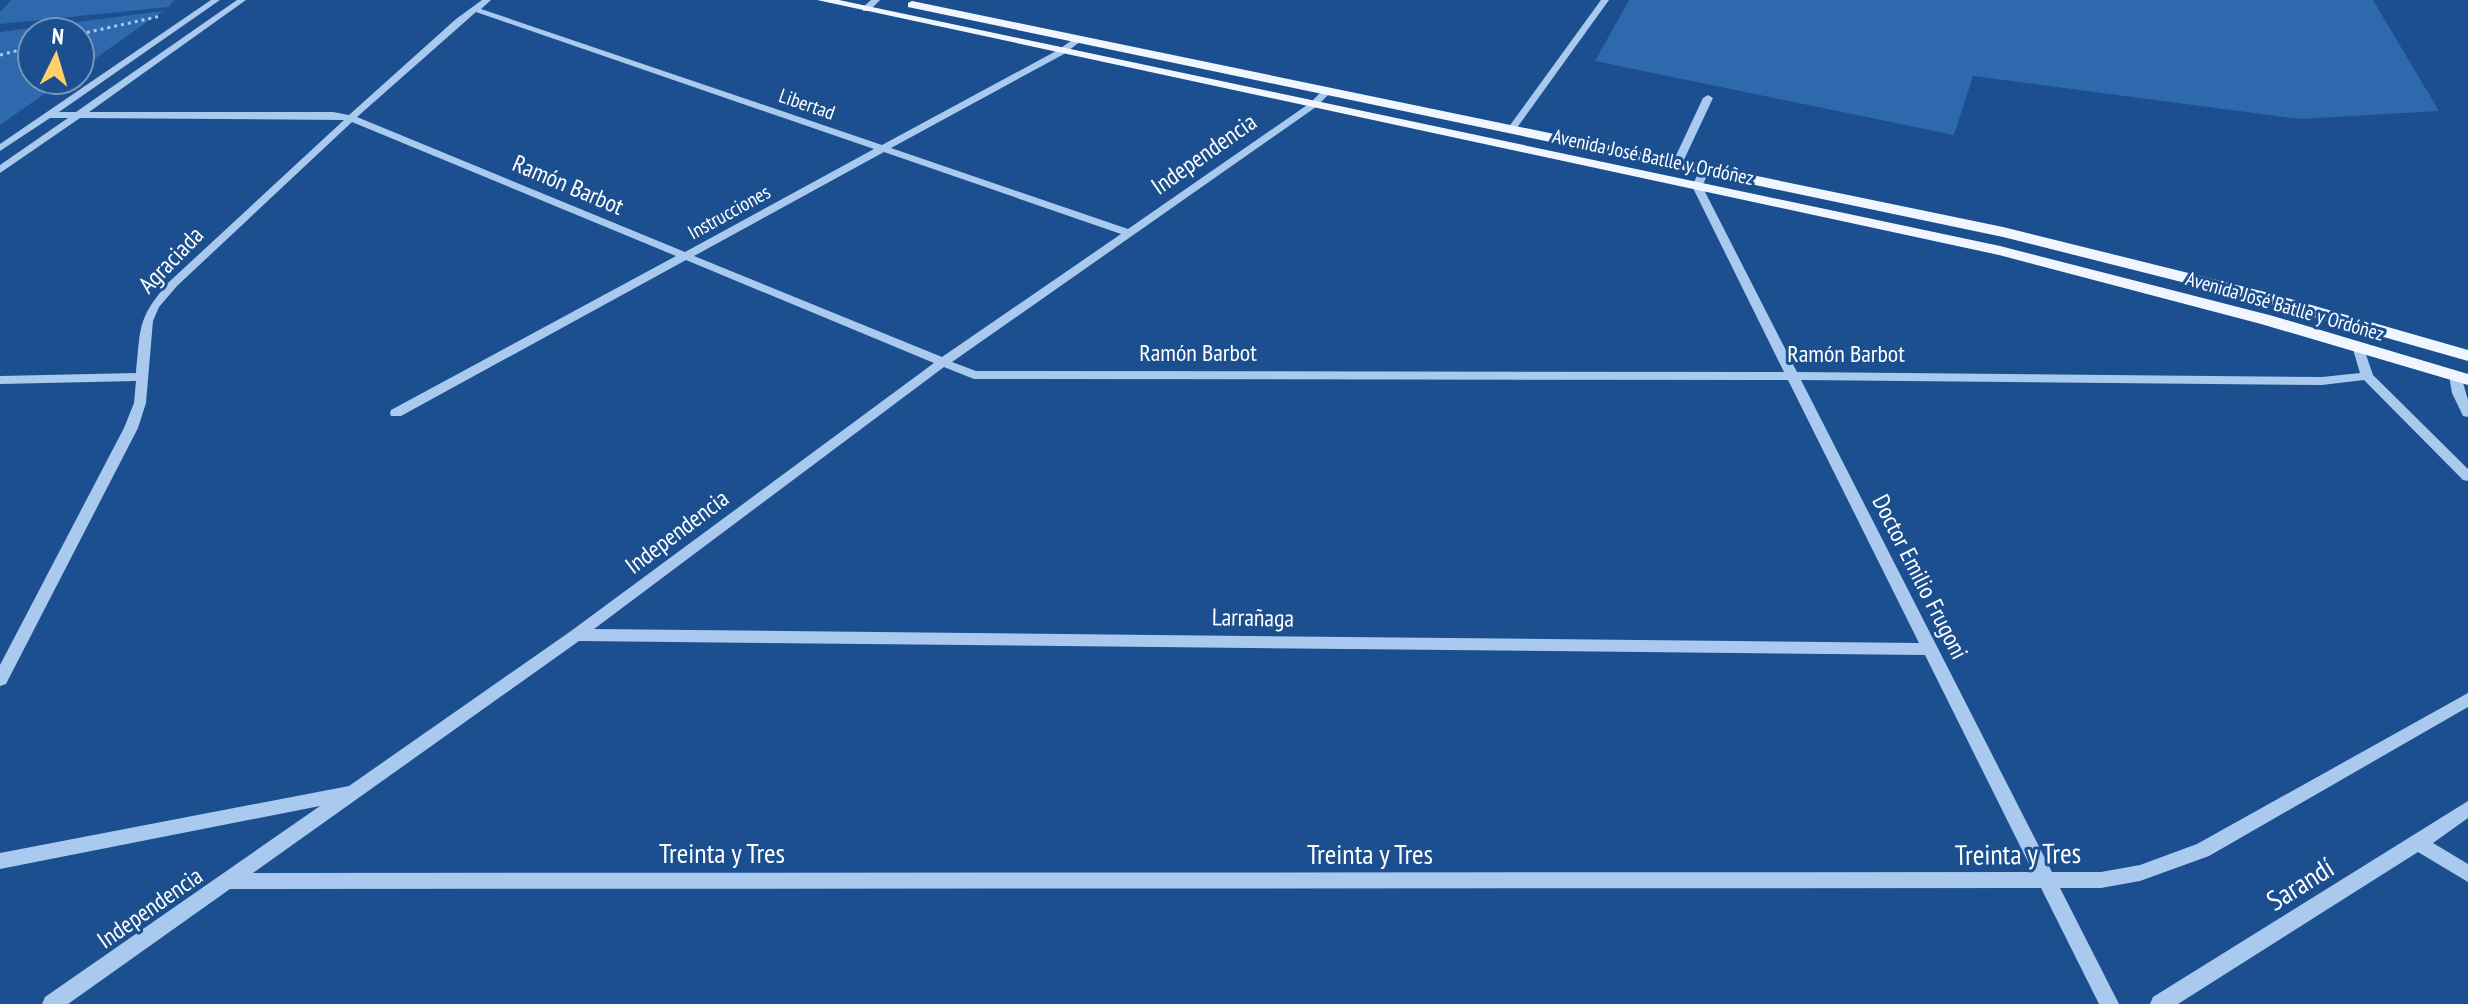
<svg xmlns="http://www.w3.org/2000/svg" width="2468" height="1004" font-family="'PT Sans Narrow',sans-serif">
  <rect width="100%" height="100%" fill="#1b4f8f"/>
  <path fill="#2e69ad" d="M 11,0 L 174,0 L 169,7 L 0,24 L 0,12 Z
    M 1629,0 L 2373,0 L 2439,111 L 2300,119 L 1973,76 L 1954,135 L 1595,61 Z
    M 163,11 L 80,69 L 80,32 L 32,32 L 32,80 L 64,80 L 0,125 L 0,32 Z"/>
  <g fill="none" stroke-linecap="round" stroke-linejoin="round">
    <path stroke="#a9c9ee" stroke-width="3" stroke-dasharray="3 4" stroke-linecap="butt" d="M 80,34 L 161,16
      M 0,55 L 32,47"/>
    <path fill="#a9c9ee" fill-rule="evenodd" d="M 211,0 L 220,0 L 59,112 L 76,112 L 237,0 L 246,0 L 89,112 L 333,112 L 349,115 L 456,19 L 482,0 L 491,0 L 481,9 L 882,145 L 1058,50 L 1078,36 L 1082,39 L 1081,41 L 1064,54 L 891,148 L 1128,229 L 1310,103 L 1323,90 L 1329,90 L 1329,94 L 1316,107 L 952,362 L 976,371 L 1784,372 L 1692,186 L 1701,168 L 1705,167 L 1710,170 L 1702,186 L 1797,372 L 2322,377 L 2360,373 L 2352,346 L 2354,343 L 2362,343 L 2373,375 L 2468,469 L 2468,481 L 2463,480 L 2364,380 L 2322,385 L 1801,380 L 2052,872 L 2101,872 L 2140,865 L 2197,844 L 2468,693 L 2468,707 L 2209,856 L 2140,881 L 2101,888 L 2060,888 L 2119,1004 L 2099,1004 L 2041,888 L 230,889 L 68,1004 L 42,1004 L 45,997 L 320,806 L 0,869 L 0,853 L 349,786 L 571,631 L 934,363 L 686,260 L 401,416 L 391,416 L 390,413 L 391,410 L 676,256 L 352,122 L 177,286 L 159,307 L 153,321 L 146,403 L 138,428 L 8,680 L 6,684 L 0,686 L 0,665 L 124,428 L 134,403 L 136,381 L 0,384 L 0,376 L 136,373 C 141,326 137,319 169,282 L 344,120 L 80,118 L 0,173 L 0,165 L 68,118 L 50,118 L 0,151 L 0,144 ZM 476,12 L 874,149 L 685,252 L 357,117 ZM 884,152 L 1121,234 L 942,357 L 694,256 ZM 944,367 L 974,379 L 1788,380 L 1919,643 L 594,629 ZM 579,641 L 1925,655 L 2033,872 L 253,873 Z
      M 871,0 L 880,0 L 869,11 L 863,11 L 863,7 Z
      M 1601,0 L 1609,0 L 1514,132 L 1508,132 L 1508,128 Z
      M 1708,95 L 1713,98 L 1682,164 L 1673,166 L 1672,164 L 1703,98 Z
      M 2455,372 L 2461,376 L 2468,400 L 2468,417 L 2463,416 L 2452,393 L 2449,376 Z
      M 2468,801 L 2468,818 L 2433,843 L 2468,864 L 2468,882 L 2418,852 L 2178,1004 L 2150,1004 L 2153,997 Z"/>
    <path fill="#f0f6ff" fill-rule="evenodd" d="M 817,0 L 839,0 L 2000,246 L 2273,316 L 2468,374 L 2468,385 L 2261,324 L 1999,255 Z
      M 912,1 L 2003,227 L 2273,294 L 2468,350 L 2468,361 L 2261,302 L 2003,237 L 908,7 L 908,3 Z"/>
  </g>
  <g text-anchor="middle" stroke-width="6" stroke-linejoin="round" paint-order="stroke">
    <g font-size="20" fill="#fff" stroke="#1b4f8f">
      <text transform="translate(807 104) rotate(19)" y="7">Libertad</text>
      <text transform="translate(1653 157) rotate(12)" y="7">Avenida José Batlle y Ordóñez</text>
      <text transform="translate(729 212) rotate(-29)" y="7">Instrucciones</text>
      <text transform="translate(2285 306) rotate(16)" y="7">Avenida José Batlle y Ordóñez</text>
    </g>
    <g font-size="24" fill="#fff" stroke="#1b4f8f">
      <text transform="translate(1204 154) rotate(-35)" y="8">Independencia</text>
      <text transform="translate(568 185) rotate(23)" y="8">Ramón Barbot</text>
      <text transform="translate(171 260) rotate(-46)" y="8">Agraciada</text>
      <text x="1198" y="361">Ramón Barbot</text>
      <text x="1846" y="362">Ramón Barbot</text>
      <text transform="translate(677 532) rotate(-37)" y="8">Independencia</text>
      <text transform="translate(1920 577) rotate(63)" y="8">Doctor Emilio Frugoni</text>
      <text transform="translate(1253 618) rotate(1)" y="8">Larrañaga</text>
      <text transform="translate(150 908) rotate(-35)" y="8">Independencia</text>
    </g>
    <g font-size="28" fill="#fff" stroke="#1b4f8f">
      <text x="722" y="863">Treinta y Tres</text>
      <text x="1370" y="864">Treinta y Tres</text>
      <text transform="translate(2018 854) rotate(-1)" y="10">Treinta y Tres</text>
      <text transform="translate(2300 884) rotate(-32)" y="10">Sarandí</text>
    </g>
  </g>
  <g transform="translate(56 56) rotate(5)"><circle r="38" fill="#1b4f8f" stroke="#7695bc" stroke-width="2"/>
  <path d="M0-6L14 30L0 20L-14 30Z" fill="#ffd166"/>
  <text y="-12" font-size="22" font-weight="bold" text-anchor="middle" fill="#ffffff">N</text>
  </g>
</svg>
